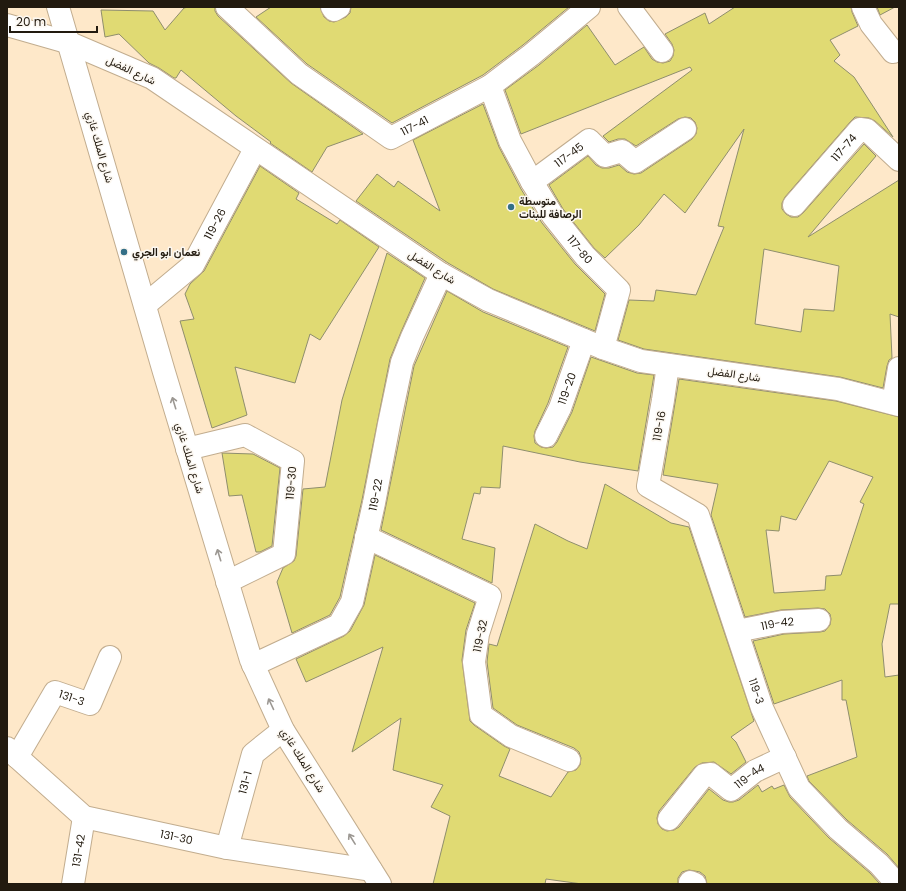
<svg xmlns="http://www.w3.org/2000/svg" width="906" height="891" font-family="Poppins,Vazirmatn,sans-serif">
  <rect width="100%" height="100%" fill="#fee8c9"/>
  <path fill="#e0da73" stroke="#8f8e6d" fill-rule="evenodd" d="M 188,7 L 215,7 L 215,11 L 218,16 L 291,83 L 363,134 L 327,147 L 312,172 L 270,143 L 271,142 L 236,116 L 181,70 L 176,78 L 174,78 L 159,68 L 149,63 L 119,34 L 105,37 L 101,10 L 153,11 L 165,30 L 184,8 Z
    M 271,7 L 320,7 L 324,17 L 329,21 L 334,22 L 346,17 L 350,13 L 351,7 L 569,7 L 523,45 L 483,75 L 392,123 L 307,64 L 256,17 Z
    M 735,7 L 851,7 L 852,12 L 858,26 L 830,40 L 840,55 L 834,61 L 854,77 L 893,137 L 875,121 L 869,118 L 855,117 L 851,121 L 785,197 L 782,203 L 782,209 L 786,214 L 791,217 L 798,217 L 803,213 L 864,144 L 876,156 L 808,237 L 899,180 L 899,317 L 890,314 L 892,358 L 889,360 L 887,366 L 883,388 L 840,377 L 644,349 L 618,340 L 629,300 L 654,301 L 656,290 L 696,295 L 724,227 L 718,226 L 744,129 L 685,213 L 664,194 L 639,225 L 605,258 L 594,248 L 563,209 L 549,185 L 588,156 L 596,165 L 602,168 L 609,168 L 619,165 L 627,172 L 634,174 L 641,173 L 692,139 L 696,134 L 697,128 L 695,122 L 691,118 L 685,117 L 678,119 L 636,146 L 625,139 L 618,139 L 609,142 L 603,136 L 692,70 L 690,67 L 521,134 L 505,90 L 539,65 L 587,25 L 615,65 L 644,47 L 652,59 L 657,62 L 663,63 L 670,61 L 673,56 L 674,50 L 672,44 L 665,34 L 705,13 L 709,24 ZM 764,249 L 839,266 L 834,311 L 804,309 L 801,332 L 755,324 Z
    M 877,7 L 895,7 L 880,15 Z
    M 483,104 L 499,147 L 521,189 L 542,223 L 575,264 L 605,294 L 595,331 L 493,289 L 448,263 L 356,201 L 377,174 L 394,187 L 398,181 L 440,211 L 413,140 Z
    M 260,166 L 299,193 L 296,199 L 337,224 L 340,220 L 379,247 L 320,340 L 310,334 L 295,383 L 235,367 L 247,415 L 212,428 L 180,321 L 194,319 L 185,294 L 190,284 L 204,271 Z
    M 387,253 L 425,278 L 401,332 L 390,359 L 362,500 L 340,597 L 330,615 L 292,633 L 277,582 L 283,568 L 294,561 L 296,556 L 303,489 L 325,487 L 342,400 Z
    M 447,291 L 483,312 L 568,347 L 548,403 L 535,431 L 534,436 L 535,443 L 541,447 L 546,448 L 553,447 L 557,442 L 572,412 L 591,357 L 637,373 L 654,375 L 638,471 L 580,462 L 503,446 L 500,488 L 481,487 L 480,494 L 474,493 L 462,539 L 495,548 L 492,583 L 381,530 L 414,366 Z
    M 679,379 L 836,401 L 899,417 L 899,604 L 890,604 L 882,644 L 885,677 L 899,675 L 899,868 L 887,854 L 847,820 L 809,781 L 807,776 L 857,757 L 846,700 L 842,700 L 842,680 L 774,704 L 753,641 L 784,634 L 820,632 L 825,631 L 830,625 L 831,619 L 830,614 L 825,609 L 818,608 L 781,610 L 745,617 L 711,515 L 718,484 L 663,475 ZM 829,461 L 873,477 L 860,502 L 864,504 L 841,575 L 826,576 L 825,590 L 774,593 L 766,530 L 779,531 L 781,516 L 796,520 Z
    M 222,453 L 253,454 L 280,468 L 272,546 L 260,552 L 256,552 L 242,495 L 229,496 Z
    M 605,484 L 671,523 L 689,527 L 754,721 L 731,737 L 736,742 L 746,762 L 731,774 L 714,762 L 702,763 L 695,767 L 659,811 L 657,818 L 658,824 L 662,829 L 667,831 L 674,830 L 679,827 L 709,789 L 723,800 L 729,802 L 733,802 L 739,800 L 758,785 L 762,792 L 772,786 L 774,789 L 784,785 L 790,797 L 829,838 L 870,873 L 880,884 L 707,884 L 705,876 L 700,872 L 689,870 L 682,872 L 678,878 L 678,884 L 582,884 L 546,879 L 545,884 L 433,884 L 450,816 L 431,807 L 443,785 L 393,770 L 401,718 L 352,752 L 383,647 L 306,682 L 296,659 L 344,636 L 350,631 L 364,605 L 375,555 L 475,603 L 466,630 L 462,660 L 470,721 L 474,725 L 504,746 L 510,749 L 499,776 L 551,797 L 568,772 L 576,770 L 580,765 L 581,758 L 579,752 L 574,748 L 517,725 L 493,708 L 487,662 L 489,644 L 497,646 L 535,524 L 568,541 L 587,549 Z"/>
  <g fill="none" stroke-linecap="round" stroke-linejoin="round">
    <g stroke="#c2ad8f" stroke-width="24">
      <g id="minor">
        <path d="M 58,7 L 164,372 L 251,660 L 283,730 L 380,884"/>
        <path id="s1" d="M 227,7 L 299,74 L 391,138 L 490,86 L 531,55 L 589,7"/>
        <path d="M 332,7 L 334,10 L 339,7"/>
        <path d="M 629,7 L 662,51"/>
        <path d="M 863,7 L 871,24 L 893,52"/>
        <path d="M 7,25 L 70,43 L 152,78 L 441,274 L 488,300 L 603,348 L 641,361 L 838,389 L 899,405"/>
        <path id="s2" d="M 490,86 L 510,141 L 532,182 L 553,216 L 585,256 L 619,290 L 603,348"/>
        <path id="s3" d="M 532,182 L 589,140 L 605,156 L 622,151 L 635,162 L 685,129"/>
        <path id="s4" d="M 794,205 L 860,129 L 867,130 L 899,160"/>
        <path id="s5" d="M 145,305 L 193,265 L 255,149"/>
        <path id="s6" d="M 668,365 L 663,400 L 648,486 L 698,515 L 762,708 L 799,788 L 838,829 L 879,864 L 897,884"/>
        <path d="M 893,403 L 899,368"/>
        <path id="s7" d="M 546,436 L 560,408 L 584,340"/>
        <path d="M 187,449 L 245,435 L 293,461 L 284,554 L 227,582"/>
        <path d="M 366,537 L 490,596 L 478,634 L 474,662 L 481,715 L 511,736 L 569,760"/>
        <path id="s8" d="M 737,631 L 782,622 L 819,620"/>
        <path id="s9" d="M 253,665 L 339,625 L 352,602 L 374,503 L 389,424 L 402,362 L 412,337 L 441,274"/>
        <path id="s10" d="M 7,748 L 84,817 L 227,848 L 371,870"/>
        <path id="s11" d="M 17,757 L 55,692 L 90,704 L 110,657"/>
        <path id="s12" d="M 669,819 L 704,775 L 711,774 L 731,790 L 755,771 L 785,757"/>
        <path id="s13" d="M 227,848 L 253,754 L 283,730"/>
        <path d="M 690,882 L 695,884"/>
        <path id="s14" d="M 73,884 L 84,817"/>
      </g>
    </g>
    <use href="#minor" stroke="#fff" stroke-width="22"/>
  </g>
  <defs><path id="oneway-shaft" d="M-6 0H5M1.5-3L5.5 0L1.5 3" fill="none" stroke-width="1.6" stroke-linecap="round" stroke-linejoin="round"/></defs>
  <g stroke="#9c9893">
    <use href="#oneway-shaft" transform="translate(174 403) rotate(-107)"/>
    <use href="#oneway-shaft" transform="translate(219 555) rotate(-107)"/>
    <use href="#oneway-shaft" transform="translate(271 704) rotate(-115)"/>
    <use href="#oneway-shaft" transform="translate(352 839) rotate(-122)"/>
  </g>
  <g fill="#346f87" stroke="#fcf8f2" stroke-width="1.5">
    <circle cx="511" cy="207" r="4"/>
    <circle cx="124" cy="252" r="4"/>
  </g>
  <g text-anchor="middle" stroke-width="3" stroke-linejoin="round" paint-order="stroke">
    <g font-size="11" fill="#221a0f" stroke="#fcf8f2">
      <text transform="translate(131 70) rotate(25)" y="4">شارع الفضل</text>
      <text dy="4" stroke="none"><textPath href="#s1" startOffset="237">117-41</textPath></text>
      <text transform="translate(100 147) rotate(74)" y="4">شارع الملك غازي</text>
      <text dy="4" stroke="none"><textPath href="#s4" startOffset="76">117-74</textPath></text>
      <text dy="4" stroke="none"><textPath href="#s3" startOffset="46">117-45</textPath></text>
      <text dy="4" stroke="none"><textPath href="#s5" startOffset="109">119-26</textPath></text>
      <text dy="4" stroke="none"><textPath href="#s2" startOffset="188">117-80</textPath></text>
      <text transform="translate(432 267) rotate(32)" y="4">شارع الفضل</text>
      <text transform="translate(734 374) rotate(8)" y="4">شارع الفضل</text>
      <text dy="4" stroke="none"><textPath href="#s7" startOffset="52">119-20</textPath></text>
      <text transform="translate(659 426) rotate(-80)" y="4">119-16</text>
      <text transform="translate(190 458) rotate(73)" y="4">شارع الملك غازي</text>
      <text transform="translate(291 483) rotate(-85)" y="4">119-30</text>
      <text dy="4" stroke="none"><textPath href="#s9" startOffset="231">119-22</textPath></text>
      <text dy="4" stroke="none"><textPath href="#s8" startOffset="41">119-42</textPath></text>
      <text transform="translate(480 636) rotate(-78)" y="4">119-32</text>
      <text dy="4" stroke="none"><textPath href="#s6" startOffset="366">119-3</textPath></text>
      <text dy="4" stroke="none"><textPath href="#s11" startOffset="93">131-3</textPath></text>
      <text transform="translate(303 760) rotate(58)" y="4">شارع الملك غازي</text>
      <text dy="4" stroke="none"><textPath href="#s12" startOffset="112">119-44</textPath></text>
      <text dy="4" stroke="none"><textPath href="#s13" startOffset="68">131-1</textPath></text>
      <text dy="4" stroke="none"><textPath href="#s10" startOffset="198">131-30</textPath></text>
      <text dy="4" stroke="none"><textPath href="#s14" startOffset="34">131-42</textPath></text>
    </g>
    <g font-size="11" font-weight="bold" fill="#221a0f" stroke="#fcf8f2" text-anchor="start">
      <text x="519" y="205">متوسطة<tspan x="519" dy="13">الرصافة للبنات</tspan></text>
      <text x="132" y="256">نعمان ابو الجري</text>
    </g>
  </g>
  <rect width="906" height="891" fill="none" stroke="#221a0f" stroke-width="16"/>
  <path d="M10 26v6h87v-6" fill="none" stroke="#221a0f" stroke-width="2"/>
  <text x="16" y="26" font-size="12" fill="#221a0f" stroke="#fcf8f2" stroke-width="3" paint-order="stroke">20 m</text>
</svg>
